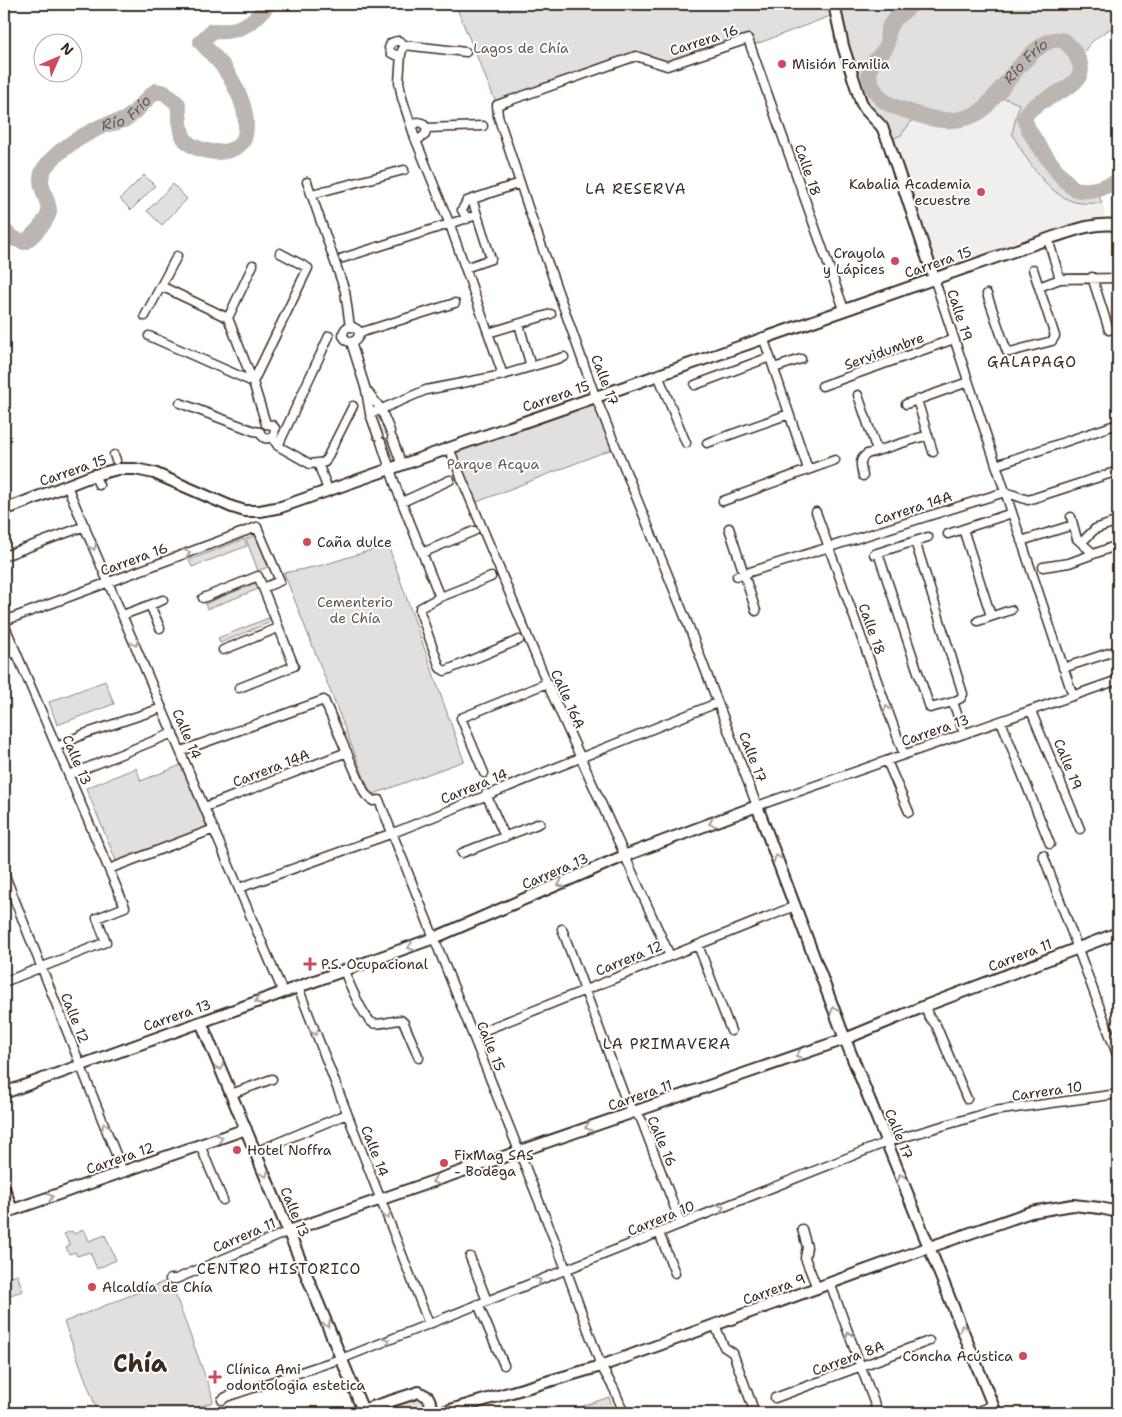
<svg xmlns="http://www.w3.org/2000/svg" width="1122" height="1417" font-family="'Shantell Sans',sans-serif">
  <rect width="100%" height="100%" fill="#fff"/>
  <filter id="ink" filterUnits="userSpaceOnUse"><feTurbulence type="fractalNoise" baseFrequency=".02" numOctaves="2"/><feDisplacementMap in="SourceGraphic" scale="10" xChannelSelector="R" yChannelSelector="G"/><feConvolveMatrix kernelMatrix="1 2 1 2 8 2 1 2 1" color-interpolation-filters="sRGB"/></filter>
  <g filter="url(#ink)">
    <path fill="#f1efee" d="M 994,97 L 1007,99 L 1019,103 L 1015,114 L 1076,203 L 1102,203 L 1104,207 L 1104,224 L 934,278 L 888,141 L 906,129 L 917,114 L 944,120 L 979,112 Z"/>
    <path fill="#e2e0de" stroke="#8e857e" d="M 455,4 L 1118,4 L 1118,24 C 1102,34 1086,42 1080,61 C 1078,69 1080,75 1074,83 C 1064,94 1027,102 1025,119 C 1024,124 1028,128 1030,133 L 1068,183 C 1077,191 1085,191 1096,188 L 1102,203 C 1093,203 1084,204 1075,202 C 1046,194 1026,158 1012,134 L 1019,104 L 1007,99 L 994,97 C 990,102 985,109 980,112 C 960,125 937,119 917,114 L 901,135 L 888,141 L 865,109 L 836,14 L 751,46 L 748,39 L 667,66 L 636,56 L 497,105 Z
      M 144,175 L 155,186 L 131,210 L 120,199 Z
      M 173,184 L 187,199 L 162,225 L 147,211 Z
      M 595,397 L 617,447 L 472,504 L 449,448 Z
      M 256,535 L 268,567 L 258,571 L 246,539 Z
      M 244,539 L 247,546 L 192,567 L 189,560 Z
      M 388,545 L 464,761 L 371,795 L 284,573 L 323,565 Z
      M 258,582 L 261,588 L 207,609 L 205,604 Z
      M 271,617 L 273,621 L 220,643 L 218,638 Z
      M 105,681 L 114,704 L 57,725 L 49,702 Z
      M 181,765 L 207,827 L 117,863 L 86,788 L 136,768 L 141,781 Z
      M 84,1229 L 89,1241 L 105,1235 L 116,1260 L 97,1269 L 90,1252 L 77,1256 L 75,1252 L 69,1254 L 66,1247 L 70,1245 L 64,1234 L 72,1231 L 74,1234 Z
      M 17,1274 L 23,1291 L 4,1297 L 4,1279 Z
      M 166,1281 L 171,1283 L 211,1392 L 213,1402 L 181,1413 L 98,1413 L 64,1322 Z
      M 421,1395 L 432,1413 L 369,1413 Z
      M 609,1397 L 614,1413 L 558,1413 L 555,1406 L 564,1412 L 569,1411 Z"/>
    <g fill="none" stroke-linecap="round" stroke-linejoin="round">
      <g stroke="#bcb6b3" stroke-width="16">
        <path id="s1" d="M 912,4 C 905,12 889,19 888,32 C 887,36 888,42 886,47 C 883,53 876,58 872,64 C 863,79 879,101 893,106 C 911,112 933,122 952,120 C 961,120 974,116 981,111 C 998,98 1039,28 1064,41 C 1070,45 1075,52 1078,59 C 1095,91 1029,96 1025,118 C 1023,128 1059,175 1068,183 C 1071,187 1076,190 1081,190 C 1093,192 1107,185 1118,182"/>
        <path id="s2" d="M 4,230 L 12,238 L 24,242 C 31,238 50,219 49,210 C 47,194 34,181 46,166 C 60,148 82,136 102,126 C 109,123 117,123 124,120 C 137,113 144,100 156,91 L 165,93 L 178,104 C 180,114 179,130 184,138 C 195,154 231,158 243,141 C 246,136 246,127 246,122 C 245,103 233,80 222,65 C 215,57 208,50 201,42 L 212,31 C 237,33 254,24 268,4"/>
      </g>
      <g stroke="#3b2a1e" stroke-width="11">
        <path id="street" d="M 404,45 L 401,54 L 399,82 L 402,98 L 415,138 L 450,225 L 503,375
          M 401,54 L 396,55 L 391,53 L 389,48 L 391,43 C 397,40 400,40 404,45 L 466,52
          M 412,126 L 418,122 L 422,123 L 427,128 L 425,135 L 419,139 L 415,138
          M 427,128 L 483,126
          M 307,182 L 345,291 L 350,327
          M 312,194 L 404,170
          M 467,219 L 462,210 L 467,201 L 520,183
          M 1048,239 L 1060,279
          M 343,258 L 477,215
          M 465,268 L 491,259 L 472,199
          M 1092,277 L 1109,330
          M 934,278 L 1073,696
          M 161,286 L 228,318 L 253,382 L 266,424
          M 1039,287 L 1060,279 L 1118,278
          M 987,294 L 1007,352 L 1010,352 L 1052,341 L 1055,336 L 1033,269
          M 844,309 L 748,39 L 667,66 L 636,56 L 497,105 L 498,116 L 530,213 L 594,393 L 689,627 L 757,806 L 1118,680
          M 145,316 L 177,256
          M 228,318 L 253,265
          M 519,324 L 531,367
          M 359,333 L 455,303
          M 488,333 L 551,314
          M 149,336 L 253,382 L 308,268 L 280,253
          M 763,337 L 808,469
          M 351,342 L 356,340 L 359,336 L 358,330 L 353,327 C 346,326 343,330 343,336 L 347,341 L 351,342 L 366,390 L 370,414 L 378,436
          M 774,368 L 801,359
          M 658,375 L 686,443
          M 695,385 L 770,357
          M 822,386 L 954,339
          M 368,392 L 381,409 L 390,431
          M 858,395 L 877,451
          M 917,400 L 933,452
          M 180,403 L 254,431 L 260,432 C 262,438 266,440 272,437
          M 906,404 L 968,382
          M 370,414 L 426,390 L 503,375 L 564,357
          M 266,424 L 272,425 L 275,428 L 274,435 L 272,437
          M 272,437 L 278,446 L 310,464 L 325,462 L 353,406
          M 392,438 L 402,465
          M 381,442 L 397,490 L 439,595 L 438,598
          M 707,443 L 789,414
          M 278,446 L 329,336
          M 449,448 L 547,683 L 670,956
          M 114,455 L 116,460
          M 318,463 L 328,490
          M 996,465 L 1118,424
          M 94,475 L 99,485
          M 863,476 C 861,466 858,460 867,454 L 928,435
          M 67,486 L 283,992
          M 723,501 L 835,460
          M 402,502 L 450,480
          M 816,512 L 904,755
          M 1071,517 L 1077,539 L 1094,554
          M 257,527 L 280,581 L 263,588
          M 729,528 L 756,611
          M 963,529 L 991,616
          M 948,534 L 1012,513
          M 1021,541 L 1073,525
          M 1082,542 L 1095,529 L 1118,521
          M 422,553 L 474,531
          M 878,553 L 930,708 L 953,702 L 961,698 L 963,694 L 915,541
          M 874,554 L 928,537
          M 4,556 L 85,526
          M 1043,567 L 1069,563 L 1118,545
          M 737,576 L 1005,492 L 1028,500 L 1118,471
          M 491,577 L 438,598 L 420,608 L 420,612 L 440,668 L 445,671 L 519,640
          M 203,598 L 258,576 L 263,588 L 294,666 L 239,688
          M 150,605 L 160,628
          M 123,615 L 163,600
          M 4,621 L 257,527
          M 978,621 L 1011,610
          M 4,624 L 125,907 L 97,918 L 106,942 L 4,982
          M 223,650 L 278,628
          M 4,658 L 15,651
          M 1063,668 L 1118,650
          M 953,702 L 964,734
          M 1031,711 L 1080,829
          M 1001,721 L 1050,844
          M 4,732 L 4,734
          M 57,747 L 84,734 L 162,708
          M 181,751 L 324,700 L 365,794 L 373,801 L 379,800 L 566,1269 L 601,1366 L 614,1389 L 624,1413
          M 887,761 L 909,812
          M 484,773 L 461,718 L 547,683
          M 69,775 L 173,733
          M 486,794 L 505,837
          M 205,807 L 347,752
          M 462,853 L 540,823
          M 1043,855 L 1118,1057
          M 109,869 L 214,829
          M 4,873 L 123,1172
          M 239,888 L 393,833 L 717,703
          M 562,929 L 627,1103 L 641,1119 L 681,1224
          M 698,945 L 731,1031
          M 344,970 C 347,979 365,1021 373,1023 C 380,1026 392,1020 401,1020 L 404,1023 L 419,1058
          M 298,987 L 429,1324
          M 925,1006 L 929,1017 L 936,1025 L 967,1099
          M 473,1035 L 795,906
          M 231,1094 L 272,1079
          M 200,1145 L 223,1200
          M 255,1152 L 347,1114
          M 802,1229 L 807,1247 L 805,1258 L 817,1288
          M 659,1233 L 675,1273
          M 470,1257 L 487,1301
          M 170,1279 L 176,1279 L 289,1231
          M 830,1283 L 878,1413
          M 478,1304 L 504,1365
          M 715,1325 L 724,1347 L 733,1353 L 755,1413
          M 775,1398 L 929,1341
          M 222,1400 L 226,1397 L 346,1357 L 887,1142 L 994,1111 L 1118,1094
          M 973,1413 L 994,1405"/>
      </g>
      <g stroke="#3b2a1e" stroke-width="14">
        <path id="secondary" d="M 834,4 L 843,46 L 861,102 L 865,109 L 882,127 L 888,141 L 934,278
          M 4,510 L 94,475 L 118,469 L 135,469 L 154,473 L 232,507 L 245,511 L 260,511 L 281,507 L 1048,239 C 1072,231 1093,222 1118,225
          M 201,1022 L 364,1413
          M 4,1093 L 434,938 L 624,856 L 757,806 L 845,1039 L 996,1413
          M 4,1188 L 12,1210
          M 4,1213 L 246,1129
          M 289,1231 L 845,1039 L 925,1006 L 1118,933
          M 363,1410 L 419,1392 L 428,1397 L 435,1413
          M 440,1413 L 601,1366 L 930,1247 L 1031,1212 L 1073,1205 L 1100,1208 L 1118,1212"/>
      </g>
      <use href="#street" stroke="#fff" stroke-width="8"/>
      <use href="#secondary" stroke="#fff" stroke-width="10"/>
    </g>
    <defs><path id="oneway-chevron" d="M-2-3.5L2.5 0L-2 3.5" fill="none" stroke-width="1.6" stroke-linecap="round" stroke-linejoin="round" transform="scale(1.25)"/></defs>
    <g stroke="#a79f9a">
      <use href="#oneway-chevron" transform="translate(93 547) rotate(67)"/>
      <use href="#oneway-chevron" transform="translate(187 553) rotate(-20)"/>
      <use href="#oneway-chevron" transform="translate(135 643) rotate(67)"/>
      <use href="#oneway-chevron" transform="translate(887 709) rotate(-110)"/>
      <use href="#oneway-chevron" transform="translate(712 823) rotate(159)"/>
      <use href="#oneway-chevron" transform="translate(777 858) rotate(-111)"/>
      <use href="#oneway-chevron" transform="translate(561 884) rotate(157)"/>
      <use href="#oneway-chevron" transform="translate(411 947) rotate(161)"/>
      <use href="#oneway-chevron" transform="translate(258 1001) rotate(160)"/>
      <use href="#oneway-chevron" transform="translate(834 1010) rotate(-111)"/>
      <use href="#oneway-chevron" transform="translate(315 1032) rotate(69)"/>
      <use href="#oneway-chevron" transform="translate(799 1055) rotate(161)"/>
      <use href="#oneway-chevron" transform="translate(220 1067) rotate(67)"/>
      <use href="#oneway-chevron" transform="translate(105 1126) rotate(-112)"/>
      <use href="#oneway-chevron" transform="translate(588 1127) rotate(161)"/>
      <use href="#oneway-chevron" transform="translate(220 1138) rotate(-19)"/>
      <use href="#oneway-chevron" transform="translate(265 1174) rotate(67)"/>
      <use href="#oneway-chevron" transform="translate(901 1177) rotate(-112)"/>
      <use href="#oneway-chevron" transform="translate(435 1181) rotate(161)"/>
      <use href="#oneway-chevron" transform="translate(50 1197) rotate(-19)"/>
      <use href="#oneway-chevron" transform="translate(721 1208) rotate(-22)"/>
      <use href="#oneway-chevron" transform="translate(387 1216) rotate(69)"/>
      <use href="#oneway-chevron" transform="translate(538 1281) rotate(-22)"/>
      <use href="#oneway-chevron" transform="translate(327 1324) rotate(67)"/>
      <use href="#oneway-chevron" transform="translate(963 1328) rotate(-112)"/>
      <use href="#oneway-chevron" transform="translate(849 1335) rotate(-110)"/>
      <use href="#oneway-chevron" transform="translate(387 1341) rotate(-21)"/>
    </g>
  </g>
  <g fill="#d1495b" stroke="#fff" stroke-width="2">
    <circle cx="782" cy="64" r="5"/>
    <circle cx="981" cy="192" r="5"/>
    <circle cx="895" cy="261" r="5"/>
    <circle cx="307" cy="542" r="5"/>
    <path d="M307.5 956.5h5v5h5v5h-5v5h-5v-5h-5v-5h5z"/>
    <circle cx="237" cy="1150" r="5"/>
    <circle cx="444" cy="1163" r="5"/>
    <circle cx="92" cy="1287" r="5"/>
    <circle cx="1023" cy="1356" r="5"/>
    <path d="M212.5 1369.5h5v5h5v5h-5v5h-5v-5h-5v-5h5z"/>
  </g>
  <g text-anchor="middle" stroke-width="4" stroke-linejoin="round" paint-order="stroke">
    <g font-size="14" fill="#3b2a1e" stroke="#fff">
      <text transform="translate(704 40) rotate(-18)" y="5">Carrera 16</text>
      <text transform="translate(808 170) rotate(71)" y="5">Calle 18</text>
      <text transform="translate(938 262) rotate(-19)" y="5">Carrera 15</text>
      <text transform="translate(960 315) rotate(72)" y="5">Calle 19</text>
      <text transform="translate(884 351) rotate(-20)" y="5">Servidumbre</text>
      <text transform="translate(605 380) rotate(69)" y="5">Calle 17</text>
      <text transform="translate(556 396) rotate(-19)" y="5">Carrera 15</text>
      <text transform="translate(73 470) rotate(-19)" y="5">Carrera 15</text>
      <text transform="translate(913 508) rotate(-18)" y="5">Carrera 14A</text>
      <text transform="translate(134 559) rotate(-20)" y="5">Carrera 16</text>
      <text transform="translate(872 629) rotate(70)" y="5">Calle 18</text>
      <text transform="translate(568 699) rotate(66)" y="5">Calle 16A</text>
      <text transform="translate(935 730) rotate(-19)" y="5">Carrera 13</text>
      <text transform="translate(187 734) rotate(67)" y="5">Calle 14</text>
      <text transform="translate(753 757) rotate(69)" y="5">Calle 17</text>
      <text transform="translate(77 760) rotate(67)" y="5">Calle 13</text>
      <text transform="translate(1068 764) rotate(68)" y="5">Calle 19</text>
      <text transform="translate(271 768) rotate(-21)" y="5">Carrera 14A</text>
      <text transform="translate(474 786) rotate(-22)" y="5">Carrera 14</text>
      <text transform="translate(555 871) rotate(-23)" y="5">Carrera 13</text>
      <text transform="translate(1020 955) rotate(-21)" y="5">Carrera 11</text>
      <text transform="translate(629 958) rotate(-22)" y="5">Carrera 12</text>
      <text transform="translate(177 1015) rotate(-19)" y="5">Carrera 13</text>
      <text transform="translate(75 1018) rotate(68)" y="5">Calle 12</text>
      <text transform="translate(491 1046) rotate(68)" y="5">Calle 15</text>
      <text transform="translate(1047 1091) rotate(-8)" y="5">Carrera 10</text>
      <text transform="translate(640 1095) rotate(-19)" y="5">Carrera 11</text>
      <text transform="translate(899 1134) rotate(68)" y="5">Calle 17</text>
      <text transform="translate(662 1141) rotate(67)" y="5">Calle 16</text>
      <text transform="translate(375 1151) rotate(69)" y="5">Calle 14</text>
      <text transform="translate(120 1158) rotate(-19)" y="5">Carrera 12</text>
      <text transform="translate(295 1212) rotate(67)" y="5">Calle 13</text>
      <text transform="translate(661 1218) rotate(-22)" y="5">Carrera 10</text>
      <text transform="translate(244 1235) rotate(-23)" y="5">Carrera 11</text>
      <text transform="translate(774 1289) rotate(-20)" y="5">Carrera 9</text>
      <text transform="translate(848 1358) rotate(-20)" y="5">Carrera 8A</text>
    </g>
    <g font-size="14" fill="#65584e" stroke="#fff">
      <text x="521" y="53">Lagos de Chía</text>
      <text x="493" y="469">Parque Acqua</text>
      <text x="355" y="607">Cementerio<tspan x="355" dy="16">de Chía</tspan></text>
    </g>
    <g font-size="14" fill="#3b2a1e" stroke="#fff" text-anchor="start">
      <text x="792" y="69">Misión Familia</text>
      <text x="971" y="189" text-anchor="end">Kabalia Academia<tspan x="971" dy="16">ecuestre</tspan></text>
      <text x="885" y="258" text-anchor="end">Crayola<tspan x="885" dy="16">y Lápices</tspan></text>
      <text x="317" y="547">Caña dulce</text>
      <text x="321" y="969">P.S. Ocupacional</text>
      <text x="247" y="1155">Hotel Noffra</text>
      <text x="454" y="1160">FixMag SAS<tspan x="454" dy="16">- Bodega</tspan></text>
      <text x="102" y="1292">Alcaldía de Chía</text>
      <text x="1013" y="1361" text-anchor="end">Concha Acústica</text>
      <text x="226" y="1374">Clínica Ami<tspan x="226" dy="16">odontologia estetica</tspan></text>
    </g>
    <g font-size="15" font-style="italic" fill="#685b52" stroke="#fff">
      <text dy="5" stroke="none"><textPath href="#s1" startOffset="286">Río Frío</textPath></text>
      <text dy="5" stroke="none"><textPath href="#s2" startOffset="209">Río Frío</textPath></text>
    </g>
    <g font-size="15" letter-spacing="1" fill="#3b2a1e" stroke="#fff">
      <text x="636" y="194">LA RESERVA</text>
      <text x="1032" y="367">GALAPAGO</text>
      <text x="667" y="1049">LA PRIMAVERA</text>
      <text x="279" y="1274">CENTRO HISTORICO</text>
    </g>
    <g font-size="24" font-weight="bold" fill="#3b2a1e" stroke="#fff">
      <text x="140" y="1372">Chía</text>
    </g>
  </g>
  <rect width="1122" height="1417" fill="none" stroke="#fff" stroke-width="20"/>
  <rect x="10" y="10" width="1102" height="1397" fill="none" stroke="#3b2a1e" stroke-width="2" filter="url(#ink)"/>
  <g transform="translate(58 58) rotate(45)"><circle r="24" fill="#ffffff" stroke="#b1aaa5"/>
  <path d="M0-4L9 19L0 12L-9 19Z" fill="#d1495b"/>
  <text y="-8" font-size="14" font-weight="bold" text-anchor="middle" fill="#3b2a1e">N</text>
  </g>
</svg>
